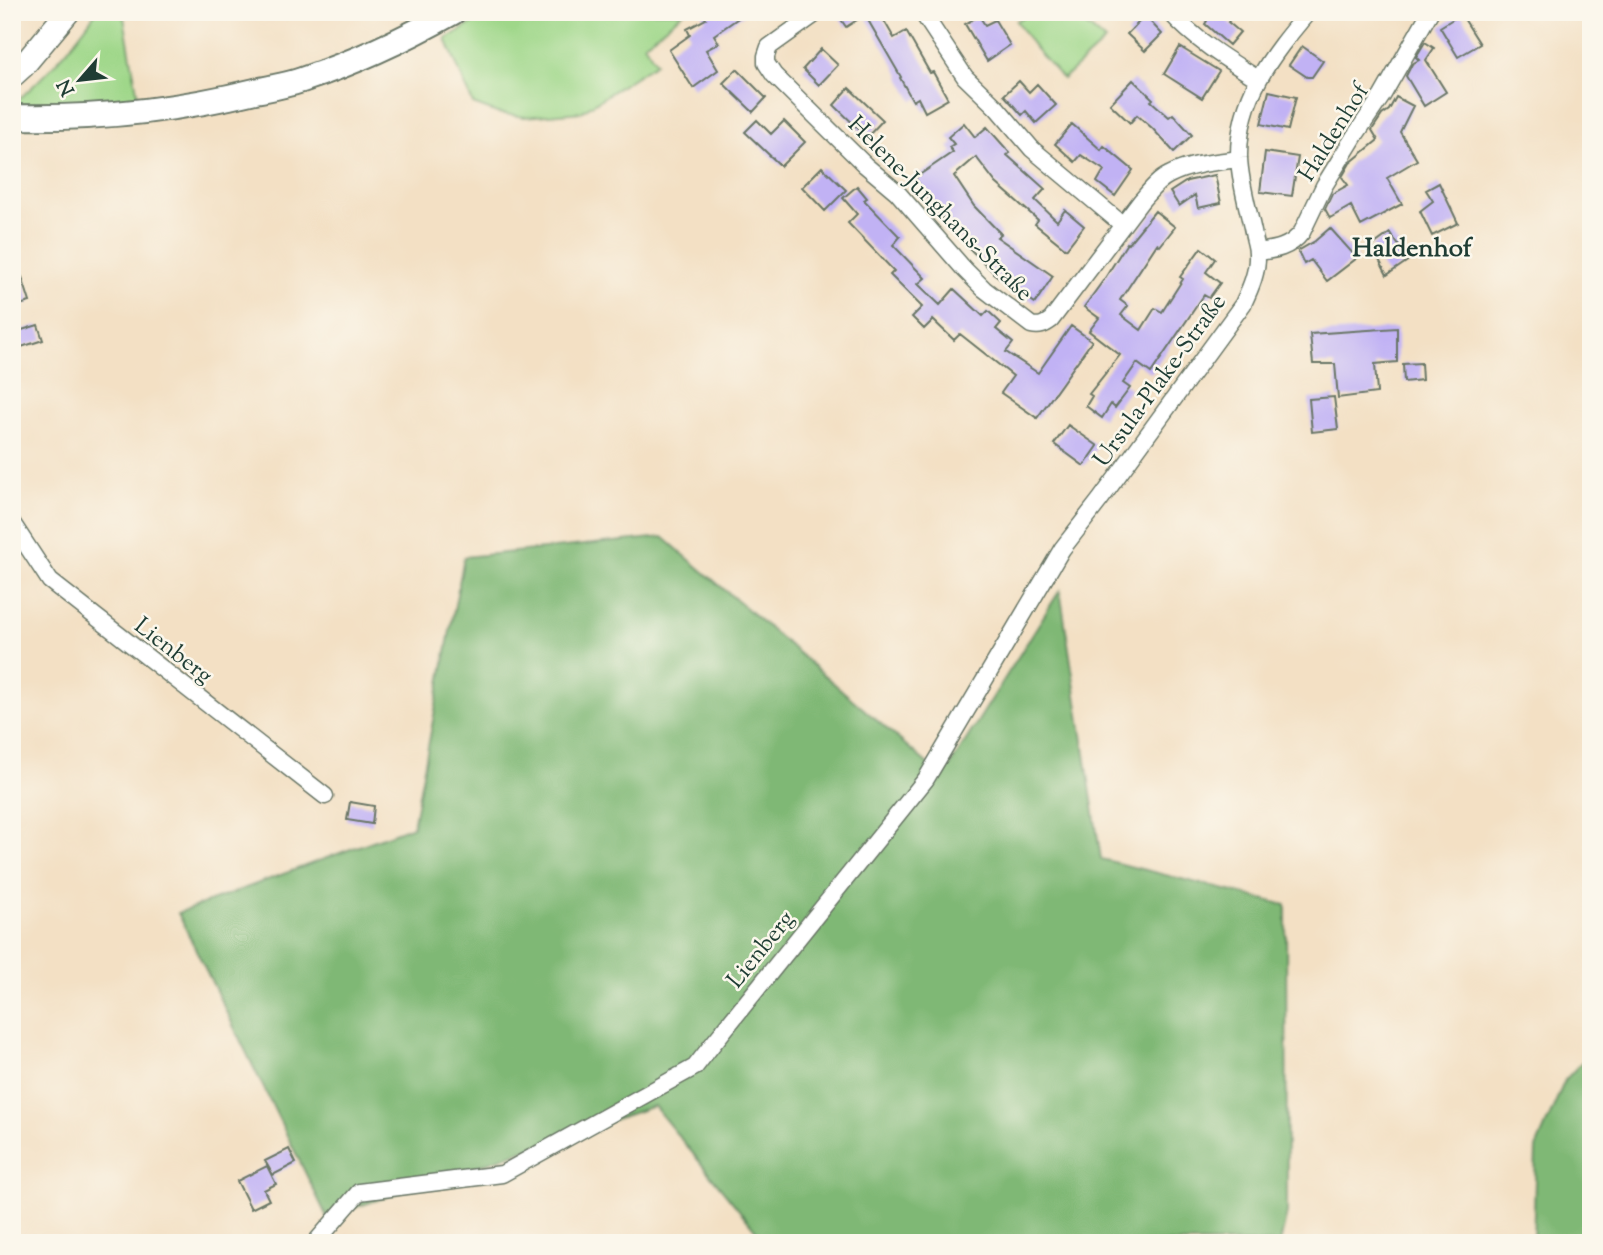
<svg xmlns="http://www.w3.org/2000/svg" width="1603" height="1255" font-family="'Sorts Mill Goudy',serif">
  <rect width="100%" height="100%" fill="#fbf7ec"/>
  <filter id="ink" filterUnits="userSpaceOnUse"><feTurbulence type="fractalNoise" baseFrequency=".0143" numOctaves="2"/><feDisplacementMap in="SourceGraphic" scale="14" xChannelSelector="R" yChannelSelector="G"/><feConvolveMatrix kernelMatrix="1 2 1 2 8 2 1 2 1" color-interpolation-filters="sRGB"/></filter>
  <filter id="wash" filterUnits="userSpaceOnUse"><feTurbulence type="fractalNoise" baseFrequency=".00686" numOctaves="4" result="noise"/><feDisplacementMap in="SourceGraphic" scale="28" xChannelSelector="R" yChannelSelector="G"/><feGaussianBlur stdDeviation="1.57" result="paint"/><feColorMatrix in="noise" values="0 0 0 0 0 0 0 0 0 0 0 0 0 0 0 0 0 1.4 0 .05"/><feComposite in="paint" operator="in"/></filter>
  <g filter="url(#wash)">
    <rect width="100%" height="100%" fill="#f3e0c4"/>
    <path fill="#9fd789" stroke="#5f8a5e" stroke-width="2" d="M 96,12 L 123,12 L 138,97 L 75,103 L 12,105 C 45,77 72,47 96,12 Z
      M 491,12 L 684,12 L 644,44 L 656,63 L 581,112 L 525,117 L 497,113 L 473,104 L 446,39 Z
      M 1032,12 L 1079,12 L 1086,25 L 1105,41 L 1063,79 L 1034,47 L 1016,21 Z"/>
    <path fill="#7fb875" stroke="#4f7a54" stroke-width="2" d="M 663,537 L 943,777 L 1060,590 L 1101,859 L 1286,905 L 1287,1213 L 1280,1243 L 766,1243 L 654,1106 L 327,1217 L 178,913 L 413,826 L 464,557 Z
      M 1591,1052 L 1591,1243 L 1533,1243 L 1536,1148 L 1565,1080 Z"/>
    <g id="blocks">
      <path fill="#c1b2f4" d="M 701,12 L 747,12 L 714,35 L 719,43 L 706,50 L 718,70 L 693,88 L 669,50 L 690,35 L 687,29 L 706,19 Z
        M 836,12 L 879,12 L 894,38 L 906,31 L 930,73 L 933,72 L 948,99 L 925,112 L 918,98 L 913,101 L 900,78 L 901,77 L 865,15 L 846,27 Z
        M 1197,12 L 1236,12 L 1228,22 L 1240,32 L 1229,45 L 1205,24 L 1207,21 Z
        M 1461,14 L 1480,44 L 1458,57 L 1440,27 Z
        M 979,16 L 985,25 L 995,20 L 1010,45 L 987,61 L 965,24 Z
        M 1145,16 L 1162,34 L 1145,51 L 1127,34 Z
        M 1425,42 L 1434,48 L 1426,60 L 1446,92 L 1424,106 L 1406,76 L 1412,64 L 1419,60 L 1416,57 Z
        M 1302,46 L 1323,61 L 1312,77 L 1307,77 L 1289,65 Z
        M 1180,47 L 1219,71 L 1202,98 L 1164,74 Z
        M 821,49 L 838,65 L 819,85 L 803,69 Z
        M 737,69 L 766,98 L 753,112 L 723,83 Z
        M 1133,80 L 1153,99 L 1151,101 L 1169,117 L 1173,114 L 1192,135 L 1174,152 L 1152,128 L 1137,115 L 1130,123 L 1110,104 Z
        M 1019,81 L 1029,92 L 1037,84 L 1056,105 L 1036,123 L 1026,111 L 1022,115 L 1004,95 Z
        M 849,88 L 883,120 L 867,137 L 834,105 Z
        M 1269,91 L 1296,97 L 1288,130 L 1261,124 Z
        M 1396,97 L 1413,106 L 1400,132 L 1417,160 L 1387,178 L 1402,204 L 1361,226 L 1351,206 L 1330,218 L 1325,209 L 1332,194 L 1348,185 L 1342,177 L 1350,163 L 1378,140 L 1372,130 L 1382,115 L 1389,110 Z
        M 757,120 L 771,134 L 784,121 L 805,142 L 781,166 L 745,132 Z
        M 964,123 L 975,137 L 987,127 L 1010,153 L 1007,155 L 1045,189 L 1035,200 L 1057,221 L 1065,210 L 1084,226 L 1066,249 L 1035,224 L 1038,220 L 996,183 L 976,157 L 954,176 L 974,206 L 1001,234 L 997,237 L 1053,276 L 1035,303 L 993,273 L 993,272 L 950,229 L 915,178 L 953,152 L 949,147 L 954,144 L 948,137 Z
        M 1072,124 L 1101,150 L 1104,146 L 1133,170 L 1115,196 L 1097,182 L 1104,170 L 1081,155 L 1075,162 L 1055,144 Z
        M 1265,152 L 1298,157 L 1292,196 L 1260,192 Z
        M 822,167 L 846,190 L 825,211 L 802,187 Z
        M 1215,175 L 1221,203 L 1198,208 L 1195,195 L 1179,206 L 1170,192 L 1187,181 Z
        M 1439,183 L 1458,223 L 1432,236 L 1420,211 L 1433,201 L 1426,190 Z
        M 857,186 L 867,198 L 864,200 L 900,237 L 893,245 L 925,278 L 918,284 L 940,305 L 954,289 L 983,316 L 988,311 L 1001,323 L 996,329 L 1013,343 L 1006,352 L 1038,373 L 1071,326 L 1092,341 L 1037,418 L 1001,393 L 1013,376 L 960,334 L 954,340 L 933,320 L 924,329 L 912,317 L 922,307 L 890,275 L 894,271 L 848,223 L 857,214 L 843,198 Z
        M 1155,211 L 1175,227 L 1160,246 L 1157,244 L 1120,300 L 1128,306 L 1121,315 L 1141,330 L 1155,308 L 1162,312 L 1183,279 L 1180,277 L 1201,248 L 1215,259 L 1206,272 L 1220,283 L 1209,298 L 1204,295 L 1151,373 L 1137,363 L 1123,383 L 1130,388 L 1115,408 L 1111,404 L 1102,418 L 1086,406 L 1092,396 L 1089,394 L 1120,355 L 1089,331 L 1099,318 L 1084,307 L 1105,278 L 1127,243 L 1128,244 Z
        M 1330,228 L 1357,258 L 1327,281 L 1311,260 L 1304,264 L 1298,251 L 1315,241 Z
        M 1390,233 L 1409,260 L 1387,275 L 1372,246 Z
        M 22,277 L 30,302 L 12,307 L 12,280 Z
        M 38,325 L 43,340 L 12,350 L 12,333 Z
        M 1397,328 L 1397,362 L 1375,364 L 1377,393 L 1338,398 L 1335,364 L 1313,364 L 1310,334 Z
        M 1421,363 L 1422,380 L 1404,382 L 1403,364 Z
        M 1334,397 L 1338,429 L 1312,432 L 1309,399 Z
        M 1068,425 L 1098,446 L 1084,466 L 1054,444 Z
        M 350,802 L 374,806 L 372,824 L 347,820 Z
        M 289,1149 L 296,1163 L 273,1175 L 265,1161 Z
        M 267,1166 L 276,1184 L 264,1190 L 269,1200 L 251,1209 L 237,1181 Z"/>
    </g>
  </g>
  <g filter="url(#ink)">
    <use href="#blocks" fill-opacity="0" stroke="#697666" stroke-width="2"/>
    <g fill="none" stroke-linecap="round" stroke-linejoin="round">
      <g stroke="#697666" stroke-width="19">
        <path id="street" d="M 818,12 L 769,47 L 766,56 L 766,63 L 774,75 L 865,165 L 897,192 L 964,269 L 984,289 L 1031,325 C 1040,327 1044,325 1051,320 L 1141,201 C 1149,192 1158,180 1169,175 C 1190,164 1216,162 1239,159
          M 922,12 L 965,77 L 997,108 L 1032,149 L 1123,225
          M 1170,12 C 1195,40 1226,59 1258,79
          M 1257,252 C 1275,250 1290,248 1302,232 L 1324,186 L 1354,137 L 1382,96 L 1430,12
          M 12,523 L 50,581 L 325,796
          M 315,1243 L 359,1192 L 502,1174 L 695,1067 L 712,1045 L 926,779 L 1062,549 L 1100,500 L 1243,304 C 1251,287 1258,271 1257,253 C 1257,246 1254,239 1253,232 C 1248,208 1240,182 1239,158 C 1238,97 1271,56 1308,12"/>
      </g>
      <g stroke="#697666" stroke-width="26">
        <path id="secondary" d="M 12,76 L 23,66 L 68,12"/>
      </g>
      <g stroke="#697666" stroke-width="28">
        <path id="primary" d="M 12,117 C 96,119 174,111 255,91 C 271,88 287,85 302,80 C 353,63 405,39 453,12"/>
      </g>
      <use href="#street" stroke="#fff" stroke-width="16"/>
      <use href="#secondary" stroke="#fff" stroke-width="23"/>
      <use href="#primary" stroke="#fff" stroke-width="24"/>
    </g>
  </g>
  <g text-anchor="middle" stroke-width="5" stroke-linejoin="round" paint-order="stroke">
    <g font-size="24" fill="#1f3d34" stroke="#fbf7ec">
      <text transform="translate(1333 132) rotate(-58)" y="8">Haldenhof</text>
      <text transform="translate(941 208) rotate(45)" y="8">Helene-Junghans-Straße</text>
      <text transform="translate(1159 380) rotate(-54)" y="8">Ursula-Plake-Straße</text>
      <text transform="translate(174 650) rotate(38)" y="8">Lienberg</text>
      <text transform="translate(760 949) rotate(-51)" y="8">Lienberg</text>
    </g>
    <g font-size="26" font-weight="bold" fill="#1f3d34" stroke="#fbf7ec">
      <text x="1412" y="256">Haldenhof</text>
    </g>
  </g>
  <rect width="1603" height="1255" fill="none" stroke="#fbf7ec" stroke-width="42"/>
  <g transform="translate(80 80) rotate(242)" stroke="#fbf7ec" stroke-width="5" paint-order="stroke">
  <path d="M0-5L12 26L0 18L-12 26Z" fill="#1f3d34"/>
  <text y="-10" font-size="19" font-weight="bold" text-anchor="middle" fill="#1f3d34">N</text>
  </g>
</svg>
